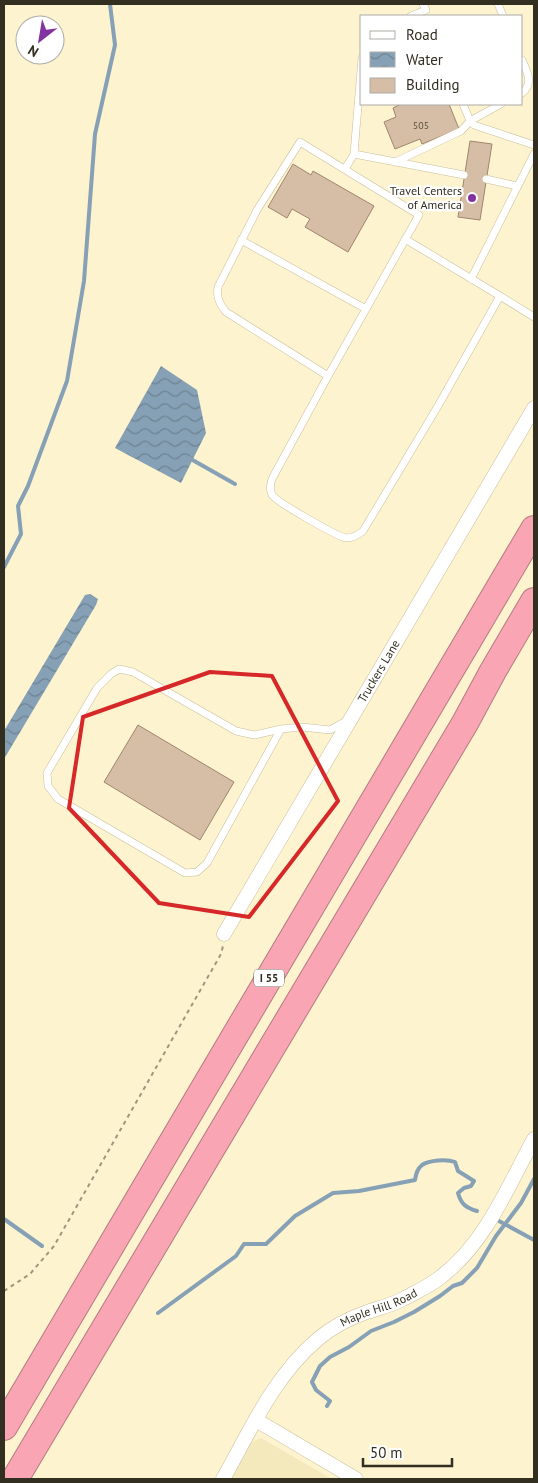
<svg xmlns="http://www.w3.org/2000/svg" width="538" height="1483" font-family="'PT Sans',sans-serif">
  <defs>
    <pattern id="water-waves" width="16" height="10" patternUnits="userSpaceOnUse" patternTransform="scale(1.25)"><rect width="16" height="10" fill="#86a0b5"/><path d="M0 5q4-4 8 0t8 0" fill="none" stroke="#6e8393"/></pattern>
  </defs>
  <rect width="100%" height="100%" fill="#fdf3cf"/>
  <path fill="#f4e8bd" d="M 261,1438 L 332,1479 L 231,1479 L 252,1442 Z"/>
  <path fill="url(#water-waves)" d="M 161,366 L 197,390 L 206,433 L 181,483 L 115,448 Z
    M 90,594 L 98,599 L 96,605 L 4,759 L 4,731 L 85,595 Z"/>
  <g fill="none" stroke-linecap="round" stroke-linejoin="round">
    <path stroke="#86a0b5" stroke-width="4" d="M 189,458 L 235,484
      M 4,567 L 21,534 L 18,506 L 28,486 L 67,381 L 84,281 L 95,134 L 115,45 L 110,4
      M 4,1219 L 42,1246
      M 499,1221 L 534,1240
      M 158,1313 L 236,1256 L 244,1244 L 266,1244 L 295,1216 L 333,1193 L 359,1191 L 415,1180 C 416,1174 417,1169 422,1165 C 429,1160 447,1159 455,1162 L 458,1171 L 474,1181 L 471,1186 L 464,1188 L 458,1193 C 461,1204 466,1208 477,1211
      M 327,1406 L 330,1401 L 316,1390 L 312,1382 L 320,1366 L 330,1357 L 349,1347 L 371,1331 L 394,1322 L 414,1312 L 440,1296 L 453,1286 L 462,1283 L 477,1268 L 496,1236 L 521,1203 L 534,1179"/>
  </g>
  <path fill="#d6bda5" stroke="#a0856d" d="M 401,104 L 449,104 L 459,129 L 422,144 L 420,139 L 395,149 L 384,122 L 396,117 L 393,108 Z
    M 470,141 L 492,144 L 480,220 L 458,217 Z
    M 293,164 L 311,175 L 313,171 L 374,206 L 348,252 L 305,227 L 310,219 L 292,209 L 287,218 L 268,207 Z
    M 138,725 L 234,782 L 200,840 L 104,782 Z"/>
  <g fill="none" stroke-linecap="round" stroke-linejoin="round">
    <g stroke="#c7be9b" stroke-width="8">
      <path id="service" d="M 498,4 L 503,16
        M 411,16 L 426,10 L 423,4
        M 522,60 C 527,71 534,84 522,93
        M 463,104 L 470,121 L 474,125 L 534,145
        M 354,154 L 464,175
        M 395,162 L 461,131 L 470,121 L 501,104
        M 345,169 L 354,154 L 362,58
        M 486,179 L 517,186
        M 405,239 L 500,296
        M 241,240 L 366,309 L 328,376
        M 471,279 L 534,154
        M 366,309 L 419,215 L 300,142 L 257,210 L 218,287 C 216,298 220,304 226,312 L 328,376 L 273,477 C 270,483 269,488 272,495 C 277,502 336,536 346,538 C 353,538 358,535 363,531 L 438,406 L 500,296 L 534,317
        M 281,729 L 207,863 L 197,872 L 185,873 L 58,799 L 48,786 L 47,773 L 97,688 L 111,674 L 119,669 L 133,672 L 236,731 L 254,735 L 281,729 L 302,727 L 330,730 L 346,721"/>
    </g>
    <g stroke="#c7be9b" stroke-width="15">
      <g id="minor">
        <path id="s1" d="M 224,934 L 534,408"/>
        <path d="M 256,1420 L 356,1479"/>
        <path id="s2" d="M 223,1479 C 250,1431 274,1376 318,1339 C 332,1327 350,1318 367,1312 C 379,1308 392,1305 403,1299 C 416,1292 430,1286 442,1276 C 486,1242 508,1186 534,1139"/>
      </g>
    </g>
    <g stroke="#b47b80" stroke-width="28">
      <path id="motorway" d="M 4,1427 L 534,529
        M 15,1479 L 465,723 L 493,671 L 534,601"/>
    </g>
    <path stroke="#9e977d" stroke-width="2" stroke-dasharray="4 4" stroke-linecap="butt" d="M 4,1291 L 30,1274 L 54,1246 L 221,954 L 223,946"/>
    <use href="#service" stroke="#fff" stroke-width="7"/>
    <use href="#minor" stroke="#fff" stroke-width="14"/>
    <use href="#motorway" stroke="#faa5b4" stroke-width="26"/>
  </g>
  <path fill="none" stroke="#d62828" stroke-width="4" stroke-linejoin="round" d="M 210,672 L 272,676 L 338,801 L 249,917 L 159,903 L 69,808 L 83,717 Z"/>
  <circle fill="#8332a1" stroke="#fff" stroke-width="2" cx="472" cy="198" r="5"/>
  <g text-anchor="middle" stroke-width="4.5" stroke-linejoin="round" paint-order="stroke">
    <g font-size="10" fill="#5b5241">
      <text x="421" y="129">505</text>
    </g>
    <rect fill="#fff" stroke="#706d63" stroke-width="1" x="254" y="969.5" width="30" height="17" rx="4"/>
    <g font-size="11" font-weight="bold" fill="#322e20">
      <text x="269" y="982">I 55</text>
    </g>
    <g font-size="12" fill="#322e20" stroke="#fff" text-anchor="end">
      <text x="462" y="195">Travel Centers<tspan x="462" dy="14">of America</tspan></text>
    </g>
    <g font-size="12" fill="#322e20" stroke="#fff">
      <text dy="4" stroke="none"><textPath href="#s1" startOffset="305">Truckers Lane</textPath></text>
      <text dy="4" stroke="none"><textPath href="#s2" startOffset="239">Maple Hill Road</textPath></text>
    </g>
  </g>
  <rect width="538" height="1483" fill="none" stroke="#322e20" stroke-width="10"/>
  <rect x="360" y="15" width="162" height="90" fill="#ffffff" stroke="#adaba6"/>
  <rect x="370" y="31" width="25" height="8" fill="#ffffff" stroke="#adaba6"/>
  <text x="406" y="40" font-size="15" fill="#322e20">Road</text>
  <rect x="370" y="52" width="25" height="15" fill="url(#water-waves)" stroke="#adaba6"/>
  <text x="406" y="65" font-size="15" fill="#322e20">Water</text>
  <rect x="370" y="78" width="25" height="15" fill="#d6bda5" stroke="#adaba6"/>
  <text x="406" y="90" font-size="15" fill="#322e20">Building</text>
  <g transform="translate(40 40) rotate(211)"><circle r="24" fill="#ffffff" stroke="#adaba6"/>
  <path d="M0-4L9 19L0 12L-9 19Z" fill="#8332a1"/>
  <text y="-8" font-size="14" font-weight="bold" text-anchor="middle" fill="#322e20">N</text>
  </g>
  <path d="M363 1458v8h89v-8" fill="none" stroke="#322e20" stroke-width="2.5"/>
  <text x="370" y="1458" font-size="15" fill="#322e20" stroke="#ffffff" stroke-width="4" paint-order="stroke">50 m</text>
</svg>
